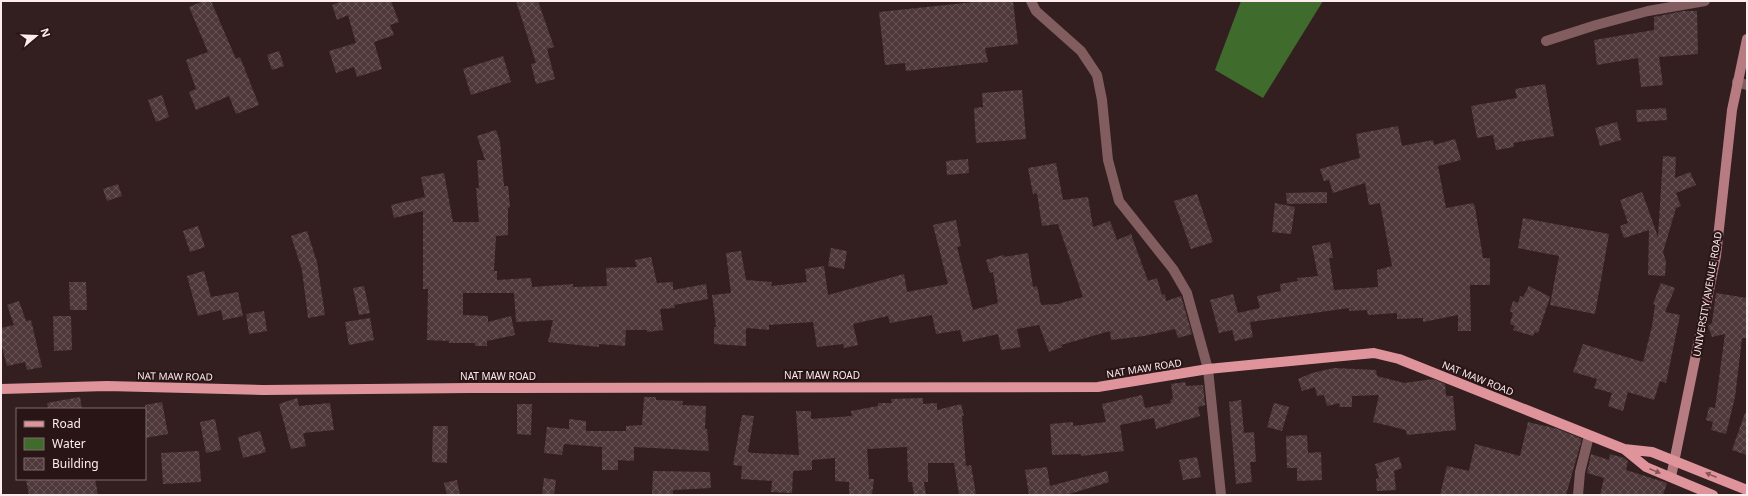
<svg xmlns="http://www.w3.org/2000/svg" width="1748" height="496" font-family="'Noto Sans',sans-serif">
  <defs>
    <pattern id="building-cross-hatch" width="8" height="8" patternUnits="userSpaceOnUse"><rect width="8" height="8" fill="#4f383a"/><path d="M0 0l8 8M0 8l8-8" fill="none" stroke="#695557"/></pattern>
  </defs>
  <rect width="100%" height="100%" fill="#331e20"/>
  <path fill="#3f6c2d" d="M 1241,1 L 1323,1 L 1263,98 L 1215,70 Z"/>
  <path fill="url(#building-cross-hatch)" d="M 204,1 L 211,1 L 236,59 L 240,57 L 259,105 L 236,114 L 229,96 L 196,110 L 189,92 L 196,89 L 186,60 L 208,52 L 189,7 Z
    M 343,1 L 391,1 L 399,22 L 390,25 L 394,35 L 374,42 L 382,69 L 357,77 L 354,67 L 336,73 L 329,51 L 356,43 L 348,15 L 337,20 L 332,5 Z
    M 516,1 L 538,1 L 554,47 L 547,49 L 555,79 L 536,84 L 531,64 L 536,63 Z
    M 984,1 L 1013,1 L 1018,44 L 985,48 L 988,62 L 906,71 L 905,63 L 885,65 L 879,12 Z
    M 1683,11 L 1697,11 L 1698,54 L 1659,57 L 1663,85 L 1641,87 L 1638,58 L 1597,65 L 1594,40 L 1654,30 L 1654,17 Z
    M 279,51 L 284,66 L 272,70 L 267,55 Z
    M 503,56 L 511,82 L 471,95 L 463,69 Z
    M 1545,84 L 1554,136 L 1513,143 L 1514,147 L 1496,150 L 1493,135 L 1477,138 L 1471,106 L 1517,98 L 1515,89 Z
    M 1022,90 L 1026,139 L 976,143 L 974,108 L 983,107 L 982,93 Z
    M 162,95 L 169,117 L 156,122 L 148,100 Z
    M 1666,108 L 1667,120 L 1637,122 L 1636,110 Z
    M 1617,122 L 1621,140 L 1600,146 L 1595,128 Z
    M 1398,126 L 1402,146 L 1433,140 L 1434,145 L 1455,139 L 1461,160 L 1438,166 L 1446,208 L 1473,203 L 1475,207 L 1483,258 L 1490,258 L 1490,285 L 1470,285 L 1471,331 L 1458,331 L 1458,315 L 1423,322 L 1423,318 L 1397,319 L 1397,313 L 1368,315 L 1367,310 L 1349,311 L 1349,308 L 1250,322 L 1253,337 L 1235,341 L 1232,330 L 1219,333 L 1210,300 L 1233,294 L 1238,313 L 1260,308 L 1257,296 L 1281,291 L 1280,284 L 1298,281 L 1297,278 L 1318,276 L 1312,246 L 1330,242 L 1333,258 L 1329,258 L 1334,290 L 1378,287 L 1377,270 L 1392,266 L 1380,203 L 1369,205 L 1365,183 L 1333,193 L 1329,180 L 1324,181 L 1320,169 L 1360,158 L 1356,134 Z
    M 496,130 L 500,142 L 504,186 L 508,186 L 510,207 L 508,208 L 508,235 L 496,236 L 494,271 L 497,271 L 497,280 L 531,278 L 532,287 L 573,284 L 573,287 L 607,286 L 606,268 L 637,267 L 635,260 L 651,257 L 657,283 L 673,282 L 673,290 L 706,284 L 708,299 L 674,305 L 675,308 L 660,309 L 663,330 L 647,332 L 647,330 L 626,330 L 625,346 L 599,344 L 599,347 L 548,342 L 553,320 L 516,322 L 514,293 L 463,293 L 463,315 L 488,316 L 488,322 L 511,316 L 515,335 L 487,341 L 487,346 L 475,346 L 475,343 L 449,343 L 449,341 L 427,340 L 428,289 L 423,289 L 423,211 L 394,218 L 391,205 L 425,197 L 421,177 L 444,173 L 453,222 L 479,222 L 476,188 L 479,188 L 477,160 L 485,160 L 477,136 Z
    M 1663,156 L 1676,157 L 1675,178 L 1690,172 L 1696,185 L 1676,193 L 1681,206 L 1676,208 L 1663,252 L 1666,261 L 1665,276 L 1648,275 L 1649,230 L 1624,238 L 1620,226 L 1628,223 L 1620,200 L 1642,192 L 1658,237 Z
    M 968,159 L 969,173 L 947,175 L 946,161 Z
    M 1056,163 L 1063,200 L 1088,197 L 1093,227 L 1110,221 L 1117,240 L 1131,234 L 1148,281 L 1157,278 L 1162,295 L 1165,294 L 1166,301 L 1181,296 L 1192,334 L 1178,338 L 1175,329 L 1144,336 L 1111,340 L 1110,331 L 1061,345 L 1062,347 L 1049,352 L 1039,325 L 1017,329 L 1021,347 L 1001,350 L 998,334 L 963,342 L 960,330 L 936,334 L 932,315 L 890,323 L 888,316 L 853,324 L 858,345 L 844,348 L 843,344 L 817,347 L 813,322 L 769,325 L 769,330 L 747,328 L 746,330 L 746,346 L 714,344 L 714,327 L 716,327 L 712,295 L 731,293 L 726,253 L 741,251 L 746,280 L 772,282 L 771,286 L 807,282 L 805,269 L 824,266 L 828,295 L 904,274 L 907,292 L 948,284 L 933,225 L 956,220 L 961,246 L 957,247 L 973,310 L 998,303 L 993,272 L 990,273 L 986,260 L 1003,255 L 1004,257 L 1028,253 L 1033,287 L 1037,286 L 1041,305 L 1058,304 L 1083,297 L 1058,224 L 1042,226 L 1037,193 L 1033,194 L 1028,168 Z
    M 118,184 L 122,196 L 107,201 L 103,189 Z
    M 1327,192 L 1327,203 L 1287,204 L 1286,193 Z
    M 1197,194 L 1213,242 L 1191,249 L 1174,201 Z
    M 1275,203 L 1295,207 L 1291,234 L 1272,232 Z
    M 1523,218 L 1609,234 L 1595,314 L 1550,305 L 1559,256 L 1518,248 Z
    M 198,226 L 205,247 L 190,252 L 183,231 Z
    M 307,231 L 317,262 L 325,315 L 308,318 L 302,270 L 291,236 Z
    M 831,248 L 847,251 L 844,269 L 828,266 Z
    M 204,271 L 211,297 L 238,292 L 243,316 L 223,320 L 221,310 L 198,316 L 187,276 Z
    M 69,282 L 86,282 L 87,310 L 70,310 Z
    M 1661,283 L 1675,288 L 1665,312 L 1680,315 L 1666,383 L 1660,381 L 1654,400 L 1628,392 L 1623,411 L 1608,406 L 1612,393 L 1594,388 L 1597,379 L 1573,372 L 1583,344 L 1643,362 L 1652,326 L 1655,305 L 1653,304 Z
    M 364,286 L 370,313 L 359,315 L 353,288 Z
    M 1529,286 L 1550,297 L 1538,333 L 1535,332 L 1533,336 L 1513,330 L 1515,326 L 1510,324 L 1513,313 L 1510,311 L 1513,301 L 1518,303 L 1520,296 L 1523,297 Z
    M 1716,293 L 1747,298 L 1747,338 L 1742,338 L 1735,397 L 1726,434 L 1711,430 L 1713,422 L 1706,420 L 1709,407 L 1715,408 L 1725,334 L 1712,337 L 1708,326 L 1712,323 Z
    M 19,301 L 26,321 L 31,320 L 42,367 L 27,370 L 25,362 L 7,366 L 1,343 L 1,328 L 14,325 L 7,305 Z
    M 264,311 L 267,331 L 249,334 L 246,314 Z
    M 53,316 L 71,316 L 72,350 L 54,351 Z
    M 370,318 L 374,340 L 349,345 L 345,322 Z
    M 1334,368 L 1376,370 L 1377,376 L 1404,383 L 1433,379 L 1445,384 L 1446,396 L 1453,396 L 1456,430 L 1407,435 L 1406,430 L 1373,422 L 1379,395 L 1352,396 L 1352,407 L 1339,407 L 1340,403 L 1327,406 L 1324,395 L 1317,396 L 1315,387 L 1302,391 L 1298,379 L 1312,373 Z
    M 1185,382 L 1186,386 L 1203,385 L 1205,405 L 1198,407 L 1200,416 L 1156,429 L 1154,418 L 1120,425 L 1124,451 L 1081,456 L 1081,454 L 1052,455 L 1050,424 L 1073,422 L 1073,426 L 1106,422 L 1102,404 L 1142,395 L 1145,408 L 1171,403 L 1170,400 L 1173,399 L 1171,384 Z
    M 80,397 L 82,409 L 48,409 L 47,403 Z
    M 644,397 L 656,397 L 656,400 L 683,401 L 682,405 L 706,406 L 705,429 L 707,429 L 709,451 L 634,447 L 634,461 L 618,460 L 618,470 L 602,470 L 602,447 L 564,444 L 562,455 L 544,453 L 547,427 L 569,429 L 569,419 L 586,421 L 586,431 L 626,431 L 626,426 L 642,425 Z
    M 297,398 L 299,406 L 330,403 L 334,430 L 303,433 L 306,446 L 291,449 L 279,404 Z
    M 923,398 L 923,404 L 937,403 L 937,410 L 961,404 L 964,416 L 962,416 L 966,466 L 971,465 L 976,495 L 959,495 L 954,463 L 928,463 L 928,482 L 924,482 L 926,495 L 914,495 L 912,482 L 908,482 L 907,447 L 867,449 L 869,479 L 874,479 L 872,495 L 849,495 L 849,482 L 835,481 L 835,458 L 812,460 L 812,470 L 793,471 L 792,493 L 771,492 L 772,481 L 741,479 L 742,466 L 733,465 L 742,415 L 754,416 L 748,452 L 753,453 L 799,455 L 796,411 L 811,411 L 811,419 L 852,416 L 851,411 L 878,406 L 878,403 L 892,403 L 891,399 Z
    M 1241,400 L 1244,433 L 1254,432 L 1256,462 L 1250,462 L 1252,482 L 1236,484 L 1229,402 Z
    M 162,402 L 168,434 L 145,438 L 145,405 Z
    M 1274,403 L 1289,407 L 1282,431 L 1267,427 Z
    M 517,404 L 532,404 L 531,435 L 517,434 Z
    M 1745,413 L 1747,413 L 1747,455 L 1732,450 Z
    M 215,419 L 221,450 L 206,453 L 200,422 Z
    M 1528,422 L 1558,429 L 1582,439 L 1566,495 L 1440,495 L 1447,466 L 1469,471 L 1475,444 L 1520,456 Z
    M 433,426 L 448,426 L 447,463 L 432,462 Z
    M 260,431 L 266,452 L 243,458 L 238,437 Z
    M 1307,435 L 1308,453 L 1321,452 L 1322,480 L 1297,481 L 1297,468 L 1287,468 L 1286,436 Z
    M 199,451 L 201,482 L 163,484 L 161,453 Z
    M 1591,454 L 1609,460 L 1610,454 L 1624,458 L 1628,461 L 1626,470 L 1667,483 L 1663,495 L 1600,495 L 1604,478 L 1587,473 Z
    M 1197,457 L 1201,477 L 1183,480 L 1179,460 Z
    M 1399,457 L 1402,468 L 1394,471 L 1396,490 L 1377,491 L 1376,479 L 1379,478 L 1375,464 Z
    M 1047,467 L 1050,486 L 1107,471 L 1109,482 L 1066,495 L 1029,495 L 1025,470 Z
    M 653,471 L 710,472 L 711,488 L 673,490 L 673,495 L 652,495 Z
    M 544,478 L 556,480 L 554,495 L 542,495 Z
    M 26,479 L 95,479 L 98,495 L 29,495 Z
    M 457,480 L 460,495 L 447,495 L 444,483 Z"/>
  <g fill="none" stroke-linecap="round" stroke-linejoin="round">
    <path stroke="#815d60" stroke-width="10" d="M 1031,1 L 1036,11 L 1081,51 L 1097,75 L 1102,100 L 1108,160 L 1119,201 L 1173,269 L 1187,293 L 1208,369 L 1221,495
      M 1546,41 L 1596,25 L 1648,11 L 1705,1
      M 1737,82 L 1747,85
      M 1578,495 L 1580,472 L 1589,436"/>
    <path stroke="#b67c82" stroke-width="10" d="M 1671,477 L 1716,256 L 1732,110 L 1747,39"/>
    <path stroke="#df949b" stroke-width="10" d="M 1,389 L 107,386 L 263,390 L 471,388 L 1098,387 L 1208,369 L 1374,353 L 1399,359 L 1624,449 L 1652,452 L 1747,490
      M 1624,449 L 1646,467 L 1713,495"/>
  </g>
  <defs><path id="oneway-solid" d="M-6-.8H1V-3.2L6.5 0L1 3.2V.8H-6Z"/></defs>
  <g fill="#845458">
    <use href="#oneway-solid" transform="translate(1655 471) rotate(22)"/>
    <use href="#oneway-solid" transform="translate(1711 475) rotate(-158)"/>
  </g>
  <g text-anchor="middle" stroke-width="4" stroke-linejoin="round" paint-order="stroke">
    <g font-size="10" fill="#fceced" stroke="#291416">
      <text transform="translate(1707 294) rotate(-80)" y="4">UNIVERSITY AVENUE ROAD</text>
      <text transform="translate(1144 368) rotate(-9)" y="4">NAT MAW ROAD</text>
      <text x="822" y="379">NAT MAW ROAD</text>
      <text transform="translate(175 376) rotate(1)" y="4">NAT MAW ROAD</text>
      <text x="498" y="380">NAT MAW ROAD</text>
      <text transform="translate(1478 378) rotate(22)" y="4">NAT MAW ROAD</text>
    </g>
  </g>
  <rect width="1748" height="496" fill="none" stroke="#fceced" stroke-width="4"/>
  <rect x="16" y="408" width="130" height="72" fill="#291416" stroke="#7d6a6c"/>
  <rect x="24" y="421" width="20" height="6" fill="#df949b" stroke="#7d6a6c"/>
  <text x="52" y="428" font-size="12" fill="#fceced">Road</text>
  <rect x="24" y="438" width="20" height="12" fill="#3f6c2d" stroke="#7d6a6c"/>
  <text x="52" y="448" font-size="12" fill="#fceced">Water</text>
  <rect x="24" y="458" width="20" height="12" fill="url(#building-cross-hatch)" stroke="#7d6a6c"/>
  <text x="52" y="468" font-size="12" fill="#fceced">Building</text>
  <g transform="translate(36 36) rotate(71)" stroke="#291416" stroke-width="3" paint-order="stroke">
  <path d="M0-3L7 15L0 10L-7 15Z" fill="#fceced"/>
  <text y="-6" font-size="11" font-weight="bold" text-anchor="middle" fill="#fceced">N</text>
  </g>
</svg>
